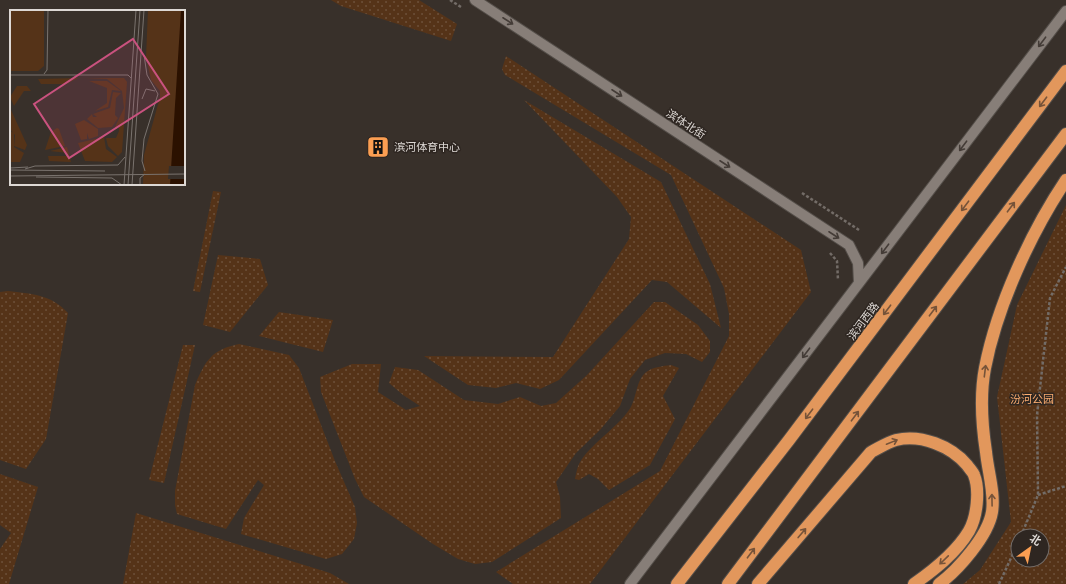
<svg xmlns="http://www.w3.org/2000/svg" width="1066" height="584" font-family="Helvetica,'Noto Sans SC',sans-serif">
  <defs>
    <pattern id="grass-dots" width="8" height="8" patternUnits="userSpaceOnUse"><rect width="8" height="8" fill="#553318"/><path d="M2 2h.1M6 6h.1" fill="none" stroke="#6d5039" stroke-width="1.8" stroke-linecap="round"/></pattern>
  </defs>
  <rect width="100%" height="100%" fill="#38302a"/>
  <path fill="url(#grass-dots)" fill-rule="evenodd" d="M 331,0 L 419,0 L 457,24 L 451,41 L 341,6 Z
    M 506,56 L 801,250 L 811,292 L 590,584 L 513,584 L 496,572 L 660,471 L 729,336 L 729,314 L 724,288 L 671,175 L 505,75 L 502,69 Z
    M 524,100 L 661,182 L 710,284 L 721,328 L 667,282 L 652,280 L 559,380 L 540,389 L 516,383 L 496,388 L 468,385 L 424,356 L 553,357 L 629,239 L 631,217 L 617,197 Z
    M 213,191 L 221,192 L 200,292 L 193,291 Z
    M 1066,205 L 1066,584 L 963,584 L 980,570 L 1011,522 L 997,397 L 1017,305 ZM 1018,536 L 1042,536 L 1042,560 L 1018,560 Z
    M 218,255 L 260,259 L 268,285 L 230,332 L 203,325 Z
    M 8,291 C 31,294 51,294 68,313 L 46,439 L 26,469 L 0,460 L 0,292 Z
    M 654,302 L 665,302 L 698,325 L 710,341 L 710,352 L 702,362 L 686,354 L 665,353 L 645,360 L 630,379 L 620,406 L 600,430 L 576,453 L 556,482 L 560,497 L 561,518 L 492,562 L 475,564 L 458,559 L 433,544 L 364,497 L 355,479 L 321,392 L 320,377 L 352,364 L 381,364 L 378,392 L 406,410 L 420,406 L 403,395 L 389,383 L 395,367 L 418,370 L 464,400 L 498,404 L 520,397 L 541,406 L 556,403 L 587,375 Z
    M 279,312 L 333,320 L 323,352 L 259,336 Z
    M 239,344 L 289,355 L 299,368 L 335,461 L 355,507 L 357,523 L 354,539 L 342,554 L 326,559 L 241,534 L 244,518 L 264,485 L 258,480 L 226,529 L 177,514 L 175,505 L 175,491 L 195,385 C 206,360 211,350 239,344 Z
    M 183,345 L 195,345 L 164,483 L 149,480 Z
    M 671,365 L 679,368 L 663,396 L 675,419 L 650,465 L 609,490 L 598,479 L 589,474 L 579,480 L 575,479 C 576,474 577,468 579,464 C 589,445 616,429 629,410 C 637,399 635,383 645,373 C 652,367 663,366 671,365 Z
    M 0,474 L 38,487 L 9,584 L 0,584 L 0,549 L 11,533 L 0,525 Z
    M 136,513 L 330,573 L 349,584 L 123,584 Z"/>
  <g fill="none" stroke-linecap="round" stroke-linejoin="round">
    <g stroke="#544e49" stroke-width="12">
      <path id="minor" d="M 475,0 L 849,245 L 858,263 L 859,283
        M 630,584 L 1066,11"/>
    </g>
    <g stroke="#544e49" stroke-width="14">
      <path id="highway" d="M 677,584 L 789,440 L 1066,71
        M 728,584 L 1066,134
        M 758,584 L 871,452 C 879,448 888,442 896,440 C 921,434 951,446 967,465 C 969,468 973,472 974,475 C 980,490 977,517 969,531 C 956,553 934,570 914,584
        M 939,584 C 958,570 988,536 992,512 C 995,493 988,472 986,452 C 982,426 980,394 985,368 C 997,306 1031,232 1066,180"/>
    </g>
    <path stroke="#736c67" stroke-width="2.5" stroke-dasharray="3 2" stroke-linecap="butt" d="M 450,0 L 461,7
      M 802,193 L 859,230
      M 830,253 L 837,261 L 838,280
      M 1038,495 L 1066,486
      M 1021,536 L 1038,495 L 1037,415 L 1050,298 L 1066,267
      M 999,584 L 1018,543"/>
    <use href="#minor" stroke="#877e78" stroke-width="10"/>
    <use href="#highway" stroke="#e2975c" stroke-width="12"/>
  </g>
  <defs><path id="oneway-shaft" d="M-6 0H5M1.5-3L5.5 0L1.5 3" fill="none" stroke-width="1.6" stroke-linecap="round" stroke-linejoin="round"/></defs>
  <g stroke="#443c37">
    <use href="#oneway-shaft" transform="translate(508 21) rotate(33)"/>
    <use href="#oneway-shaft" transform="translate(1042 42) rotate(127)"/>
    <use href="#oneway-shaft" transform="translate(617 93) rotate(33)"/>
    <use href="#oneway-shaft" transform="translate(963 146) rotate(127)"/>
    <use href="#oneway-shaft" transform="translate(725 164) rotate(33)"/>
    <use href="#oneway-shaft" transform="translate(834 235) rotate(33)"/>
    <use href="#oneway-shaft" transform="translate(885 249) rotate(127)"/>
    <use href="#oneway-shaft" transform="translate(806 353) rotate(127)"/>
  </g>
  <g stroke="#765339">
    <use href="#oneway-shaft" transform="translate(1043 102) rotate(127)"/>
    <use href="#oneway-shaft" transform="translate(965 206) rotate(127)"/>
    <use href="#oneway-shaft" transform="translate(1011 207) rotate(-53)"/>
    <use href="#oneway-shaft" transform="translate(887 310) rotate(127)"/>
    <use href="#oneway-shaft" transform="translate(933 311) rotate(-53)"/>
    <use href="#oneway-shaft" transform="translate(985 371) rotate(-83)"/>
    <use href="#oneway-shaft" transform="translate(809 414) rotate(127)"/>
    <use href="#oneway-shaft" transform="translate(855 416) rotate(-53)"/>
    <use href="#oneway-shaft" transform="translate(892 442) rotate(-22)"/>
    <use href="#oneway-shaft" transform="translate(992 500) rotate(-91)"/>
    <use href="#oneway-shaft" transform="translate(802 533) rotate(-50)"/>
    <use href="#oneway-shaft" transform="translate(751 553) rotate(-53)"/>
    <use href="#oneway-shaft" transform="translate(944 560) rotate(136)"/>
  </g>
  <defs>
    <g id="building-square" transform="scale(1.15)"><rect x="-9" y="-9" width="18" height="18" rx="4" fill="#fb9e52" stroke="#2e2621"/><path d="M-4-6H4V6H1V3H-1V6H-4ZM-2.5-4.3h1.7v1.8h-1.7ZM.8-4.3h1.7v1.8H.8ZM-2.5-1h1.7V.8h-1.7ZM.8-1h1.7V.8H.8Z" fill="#111"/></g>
  </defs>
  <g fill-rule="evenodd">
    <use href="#building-square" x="378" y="147"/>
  </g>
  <g text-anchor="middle" stroke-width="3" stroke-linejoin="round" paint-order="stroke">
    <g font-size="11" fill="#ddd8d4" stroke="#2e2621">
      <text transform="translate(686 124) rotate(33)" y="4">滨体北街</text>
      <text transform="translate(863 321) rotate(-53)" y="4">滨河西路</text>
    </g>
    <g font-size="11" fill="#ddd8d4" stroke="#2e2621" text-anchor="start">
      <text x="394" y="151">滨河体育中心</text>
    </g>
    <g font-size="11" fill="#fcad70" stroke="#2e2621">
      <text x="1032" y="403">汾河公园</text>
    </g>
  </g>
  <g transform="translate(10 10)">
    <rect width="175" height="175" fill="#38302a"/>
    <path d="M 0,0 L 34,0 L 34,56 L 28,61 L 0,61 ZM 138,0 L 175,0 L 175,175 L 133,175 L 134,145 L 150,87 L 150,81 L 141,70 L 136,47 ZM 68,68 L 56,74 L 31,74 L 28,69 ZM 75,68 L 114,68 L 117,72 L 112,142 L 108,146 L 98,136 L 96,128 L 106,128 L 109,121 L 109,117 L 105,117 L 114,98 L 112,81 L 97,69 ZM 79,71 L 97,71 L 111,81 L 102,80 L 98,97 L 85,101 L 97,93 L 97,78 ZM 7,76 L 17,76 L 21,81 L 14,81 L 4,96 L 0,87 ZM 103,82 L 111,83 L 106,88 L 105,105 L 108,108 L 102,117 L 88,118 L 77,109 L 82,104 L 83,107 L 87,107 L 83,104 L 100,98 ZM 1,100 L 17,135 L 15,140 L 4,136 L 5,125 L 0,119 ZM 74,110 L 88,119 L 88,126 L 79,129 L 77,123 L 77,129 L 71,130 L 65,114 ZM 47,118 L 49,119 L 55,136 L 35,140 L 41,122 ZM 0,121 L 4,123 L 4,137 L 14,143 L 10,152 L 0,152 ZM 94,127 L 96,139 L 107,147 L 102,152 L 75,151 L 68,133 ZM 57,137 L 61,152 L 39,151 L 38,146 L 57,146 L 57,143 L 40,141 Z" fill="#553318"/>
    <path d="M 171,0 L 175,0 L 175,175 L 160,175 Z" fill="#2b1100"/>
    <path d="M 159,156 L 175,156 L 175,169 L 158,169 Z" fill="#38302a"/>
    <path fill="none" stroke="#7a736e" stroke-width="1" d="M 134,45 L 137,65 L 148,84 L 134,129 L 132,151 L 135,161M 34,64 L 37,60 L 38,0M 0,65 L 118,65 L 121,68M 132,89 L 136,79 L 145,81M 0,158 L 18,157M 15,159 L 25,156 L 108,155 L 115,147M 0,160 L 95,161M 0,166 L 175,164M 26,167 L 102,168 L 112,175M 114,175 L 126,0M 118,175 L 130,0M 122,175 L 134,0M 130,175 L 130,168 L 135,164"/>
    <path fill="#ca527f" fill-opacity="0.15" stroke="#ca527f" stroke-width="2" d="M 123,29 L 159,84 L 59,148 L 24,94 Z"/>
    <rect width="175" height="175" fill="none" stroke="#ddd8d4" stroke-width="2"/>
  </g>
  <g transform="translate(1030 548) rotate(33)"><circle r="19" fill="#2e2621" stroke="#746d69"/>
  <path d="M0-3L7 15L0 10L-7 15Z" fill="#fb9e52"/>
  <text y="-6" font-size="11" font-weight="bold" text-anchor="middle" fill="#ddd8d4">北</text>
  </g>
</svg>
